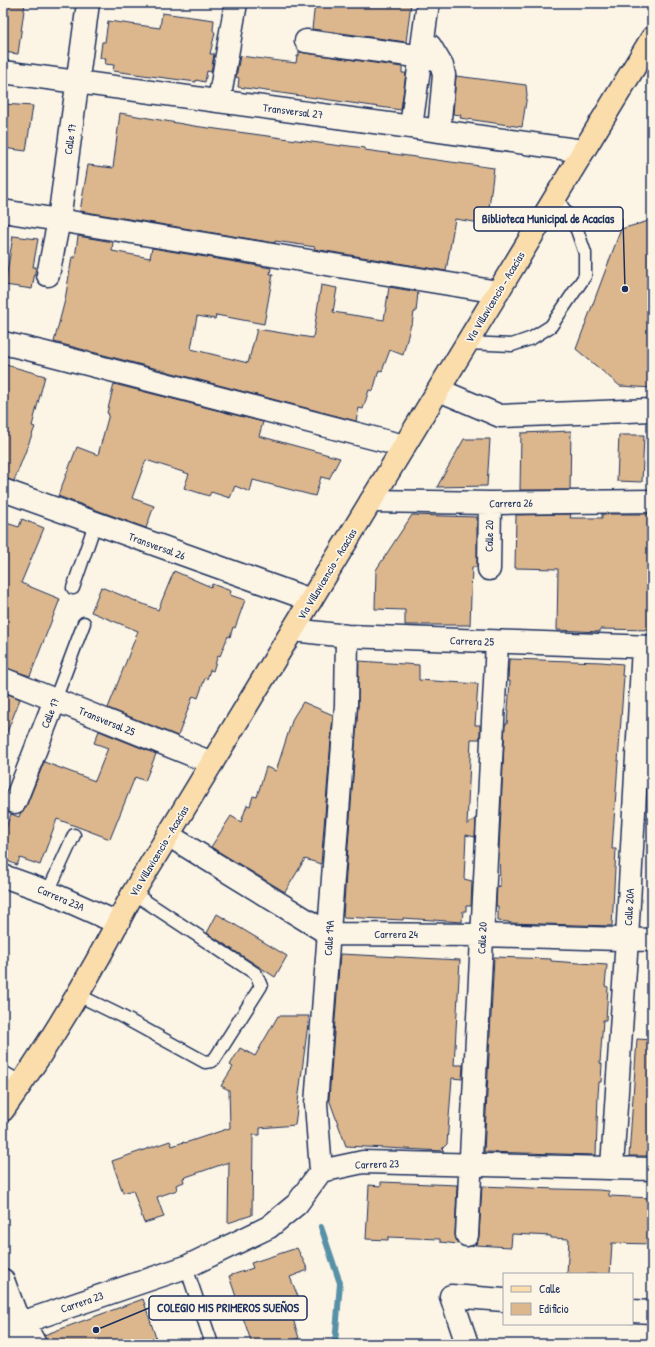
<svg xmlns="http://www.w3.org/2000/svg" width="655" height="1347" font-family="'Patrick Hand',sans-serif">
  <rect width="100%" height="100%" fill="#fcf5e5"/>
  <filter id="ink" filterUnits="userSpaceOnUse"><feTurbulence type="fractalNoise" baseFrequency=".025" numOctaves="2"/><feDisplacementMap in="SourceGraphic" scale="8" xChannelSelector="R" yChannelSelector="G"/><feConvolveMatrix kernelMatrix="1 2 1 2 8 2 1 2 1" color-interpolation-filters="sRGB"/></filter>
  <g filter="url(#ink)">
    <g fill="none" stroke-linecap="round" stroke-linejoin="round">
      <path stroke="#5891a7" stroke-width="6" d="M 321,1227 L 340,1283 L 335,1344"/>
    </g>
    <path fill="#dcb78d" stroke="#1b2f5e" d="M 3,3 L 25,3 L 18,54 L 3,52 Z
      M 315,3 L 411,3 L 406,42 L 312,29 Z
      M 162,13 L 214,20 L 213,30 L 215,33 L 210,54 L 214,54 L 211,72 L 207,71 L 205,82 L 196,80 L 196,82 L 113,71 L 114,65 L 105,64 L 106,58 L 100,58 L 102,42 L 105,42 L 108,21 L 160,28 Z
      M 299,52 L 402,67 L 402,73 L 406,73 L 401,110 L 238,87 L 239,78 L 236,77 L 240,56 L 296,63 L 297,56 L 299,56 Z
      M 456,76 L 526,85 L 527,95 L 522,127 L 460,118 L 461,115 L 453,114 Z
      M 3,104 L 33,106 L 26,151 L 3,148 Z
      M 120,113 L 194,126 L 341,146 L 341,145 L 365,148 L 365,150 L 494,168 L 487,224 L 455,219 L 446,271 L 314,249 L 315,247 L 275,241 L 275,243 L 80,211 L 88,165 L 113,168 Z
      M 652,220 L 652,388 L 620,386 L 576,349 L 621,229 Z
      M 13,236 L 38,239 L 33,267 L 36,267 L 32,289 L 5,285 Z
      M 78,236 L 113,242 L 112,251 L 150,258 L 152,248 L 271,268 L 270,274 L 273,274 L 264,324 L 216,315 L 215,319 L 197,316 L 191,349 L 248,363 L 257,329 L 313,338 L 321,285 L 337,288 L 333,312 L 384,320 L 389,287 L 418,292 L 416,312 L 414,312 L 412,324 L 411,324 L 403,355 L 390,350 L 382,371 L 379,370 L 373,391 L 369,390 L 363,409 L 359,408 L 356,421 L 54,342 L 65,300 L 72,257 L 75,258 Z
      M 3,364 L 45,376 L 32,426 L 35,427 L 14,481 L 3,478 Z
      M 114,384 L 263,422 L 259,436 L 340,458 L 329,479 L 321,477 L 315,496 L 253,480 L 250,492 L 235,486 L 230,498 L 211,492 L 209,496 L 184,488 L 189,474 L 146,460 L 132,498 L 154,506 L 146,528 L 58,496 L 77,447 L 98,455 L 109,414 L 107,413 Z
      M 571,431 L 570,490 L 520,490 L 521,433 Z
      M 619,435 L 644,435 L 642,482 L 617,481 Z
      M 464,439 L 490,439 L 487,486 L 437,487 Z
      M 571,514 L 570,518 L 602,518 L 602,514 L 652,514 L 652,630 L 600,629 L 600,632 L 557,630 L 558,569 L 515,568 L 516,515 Z
      M 412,515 L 477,517 L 477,567 L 472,567 L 470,625 L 405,625 L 405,610 L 375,609 L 376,570 Z
      M 22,519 L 44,528 L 21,583 L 60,599 L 30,676 L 3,667 L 3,522 L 19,527 Z
      M 174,571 L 211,587 L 212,584 L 231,591 L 230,595 L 245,600 L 235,628 L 233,627 L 230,637 L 228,636 L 220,656 L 218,655 L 213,671 L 210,670 L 207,679 L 205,678 L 198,698 L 193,696 L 178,736 L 108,708 L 138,631 L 91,612 L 101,587 L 158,610 Z
      M 510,659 L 601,662 L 623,664 L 622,676 L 624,676 L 612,849 L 616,849 L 612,926 L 509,923 L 509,922 L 498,921 L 498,906 L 496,906 L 497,886 L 500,887 L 499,850 L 505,724 L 507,724 L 510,681 L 508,681 L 509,660 Z
      M 359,661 L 419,665 L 419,680 L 478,684 L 475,725 L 480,725 L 480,739 L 471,739 L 467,825 L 476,818 L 475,837 L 466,835 L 464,879 L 472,881 L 471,906 L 466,906 L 466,911 L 463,911 L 462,922 L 403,918 L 403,920 L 343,917 L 358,706 Z
      M 3,692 L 20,699 L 4,740 L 3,740 Z
      M 303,702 L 333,715 L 321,864 L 305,859 L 285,892 L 211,847 L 231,816 L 241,822 L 247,805 L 250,806 L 253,796 L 257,797 L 266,767 L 276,771 L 293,718 Z
      M 99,731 L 156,754 L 145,781 L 135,777 L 110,839 L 57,819 L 40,865 L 20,858 L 17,865 L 3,859 L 3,836 L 11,814 L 19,817 L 21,812 L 26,807 L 44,762 L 95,781 L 108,748 L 94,743 Z
      M 217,914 L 287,956 L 275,977 L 207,933 Z
      M 340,954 L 460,960 L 454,1065 L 463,1065 L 462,1079 L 452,1078 L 447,1144 L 442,1149 L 444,1151 L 346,1146 L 329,1099 Z
      M 494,957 L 551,959 L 551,961 L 607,965 L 605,986 L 608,987 L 606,1020 L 603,1020 L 600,1063 L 602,1064 L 601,1082 L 599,1082 L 598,1095 L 596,1155 L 484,1152 Z
      M 278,1016 L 309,1016 L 295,1125 L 260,1128 L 260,1135 L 253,1135 L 252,1215 L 228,1223 L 229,1162 L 183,1178 L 184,1182 L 176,1185 L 177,1190 L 157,1197 L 164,1217 L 144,1223 L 133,1190 L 123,1193 L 112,1161 L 170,1141 L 172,1146 L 184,1142 L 185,1143 L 230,1128 L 229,1090 L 221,1086 L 233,1067 L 230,1065 L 240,1048 L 255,1056 Z
      M 637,1039 L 652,1040 L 652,1156 L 629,1156 Z
      M 381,1182 L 457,1185 L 455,1234 L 456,1240 L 458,1244 L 440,1242 L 440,1239 L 388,1237 L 388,1240 L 366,1239 L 369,1185 L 381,1186 Z
      M 482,1186 L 556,1189 L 598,1190 L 609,1191 L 609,1196 L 652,1198 L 652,1244 L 612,1243 L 610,1274 L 567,1274 L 569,1239 L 551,1238 L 551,1236 L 512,1234 L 511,1247 L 475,1245 L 478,1241 L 479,1236 Z
      M 297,1248 L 308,1270 L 290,1277 L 299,1299 L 288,1303 L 299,1338 L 282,1344 L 252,1344 L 229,1276 L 253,1268 L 251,1263 Z
      M 143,1299 L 158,1344 L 47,1344 L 44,1335 Z"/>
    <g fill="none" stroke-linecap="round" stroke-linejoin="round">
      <g stroke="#1b2f5e" stroke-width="15">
        <path id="service" d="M 467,343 L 512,345 L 532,338 L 551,326 L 585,276 L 585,253 L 577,230 L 556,197
          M 73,588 L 95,524
          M 55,700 L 84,623
          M 48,892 L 74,835
          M 78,995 L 119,1015 L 205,1062 L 212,1061 L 216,1057 L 261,986 L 256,974 L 133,893
          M 3,1072 L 22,1083
          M 186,1267 L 212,1344"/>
      </g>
      <g stroke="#1b2f5e" stroke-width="25">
        <path id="minor" d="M 306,41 L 438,59
          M 430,46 L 442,66 L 444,75 L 439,130
          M 3,72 L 411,127 L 583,151
          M 219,101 L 236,3
          M 411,127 L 428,3
          M 3,211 L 498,292
          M 48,275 L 59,220 L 88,3
          M 3,343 L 45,353 L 404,446
          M 439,390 L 500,416 L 652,410
          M 3,490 L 311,600
          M 371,501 L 490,503 L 652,501
          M 489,569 L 490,503
          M 293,630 L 347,636 L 652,647
          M 3,679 L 212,763
          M 15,802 L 55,700
          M 168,835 L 329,934 L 482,935 L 652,940
          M 3,876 L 48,892 L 118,923
          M 612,1167 L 627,939 L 643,647
          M 321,1171 L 316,1104 L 346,705 L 347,636
          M 467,1235 L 497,642
          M 3,1280 L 15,1312 L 18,1344
          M 632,1311 L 652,1312
          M 18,1316 L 23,1322 L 35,1344
          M 3,1329 L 186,1267 L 269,1227 L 297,1204 L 321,1171 L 363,1162 L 652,1169
          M 467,1344 L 451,1296 L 504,1300"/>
      </g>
      <g stroke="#1b2f5e" stroke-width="25">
        <path id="primary" d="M 3,1110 C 52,1041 95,968 133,893 L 652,38"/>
      </g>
      <use href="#service" stroke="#fcf5e5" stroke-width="12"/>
      <use href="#minor" stroke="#fcf5e5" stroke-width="22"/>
      <use href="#primary" stroke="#fbddab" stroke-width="22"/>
    </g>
  </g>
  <g text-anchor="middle" stroke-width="3.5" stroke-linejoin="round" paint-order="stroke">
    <g font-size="11" fill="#1b2f5e" stroke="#fcf5e5">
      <text transform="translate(293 111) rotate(7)" y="4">Transversal 27</text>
      <text transform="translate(70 139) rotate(-82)" y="4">Calle 17</text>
      <text transform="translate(495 297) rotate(-59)" y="4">Vía Villavicencio - Acacías</text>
      <text transform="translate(511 503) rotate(-1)" y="4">Carrera 26</text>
      <text transform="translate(489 536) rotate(-89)" y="4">Calle 20</text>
      <text transform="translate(157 546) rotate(20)" y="4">Transversal 26</text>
      <text transform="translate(327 574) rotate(-59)" y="4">Vía Villavicencio - Acacías</text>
      <text transform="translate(472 641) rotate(2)" y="4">Carrera 25</text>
      <text transform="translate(50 713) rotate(-69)" y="4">Calle 17</text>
      <text transform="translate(107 721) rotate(22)" y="4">Transversal 25</text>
      <text transform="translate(159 851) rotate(-59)" y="4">Vía Villavicencio - Acacías</text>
      <text transform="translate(61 898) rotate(23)" y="4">Carrera 23A</text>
      <text transform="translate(629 907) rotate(-87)" y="4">Calle 20A</text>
      <text x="396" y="938">Carrera 24</text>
      <text transform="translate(329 938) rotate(-86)" y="4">Calle 19A</text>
      <text transform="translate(482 938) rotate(-87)" y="4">Calle 20</text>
      <text transform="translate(377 1164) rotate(-2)" y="4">Carrera 23</text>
      <text transform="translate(82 1302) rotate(-19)" y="4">Carrera 23</text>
    </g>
  </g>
  <path fill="none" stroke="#1b2f5e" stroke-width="1.5" d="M625 289L623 219M96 1330L149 1308"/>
  <g fill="#1b2f5e" stroke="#fcf5e5" stroke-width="1.5">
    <circle cx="625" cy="289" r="4"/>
    <circle cx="96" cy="1330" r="4"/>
  </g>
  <g fill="#fcf5e5" stroke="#1b2f5e" stroke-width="1.5">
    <rect x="474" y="207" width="149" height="24" rx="4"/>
    <rect x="149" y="1296" width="158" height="24" rx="4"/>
  </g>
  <g font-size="12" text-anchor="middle" font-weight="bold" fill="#1b2f5e">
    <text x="548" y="223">Biblioteca Municipal de Acacías</text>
    <text x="228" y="1312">COLEGIO MIS PRIMEROS SUEÑOS</text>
  </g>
  <rect width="655" height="1347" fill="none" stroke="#fcf5e5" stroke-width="16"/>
  <rect x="8" y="8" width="639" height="1331" fill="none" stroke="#1b2f5e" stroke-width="1.5" filter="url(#ink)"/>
  <rect x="503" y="1273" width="130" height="52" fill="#fcf5e5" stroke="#a2a6af"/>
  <rect x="511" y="1286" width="20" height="6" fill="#fbddab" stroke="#a2a6af"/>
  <text x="539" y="1293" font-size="12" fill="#1b2f5e">Calle</text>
  <rect x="511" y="1303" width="20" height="12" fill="#dcb78d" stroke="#a2a6af"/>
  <text x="539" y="1313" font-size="12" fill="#1b2f5e">Edificio</text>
</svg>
